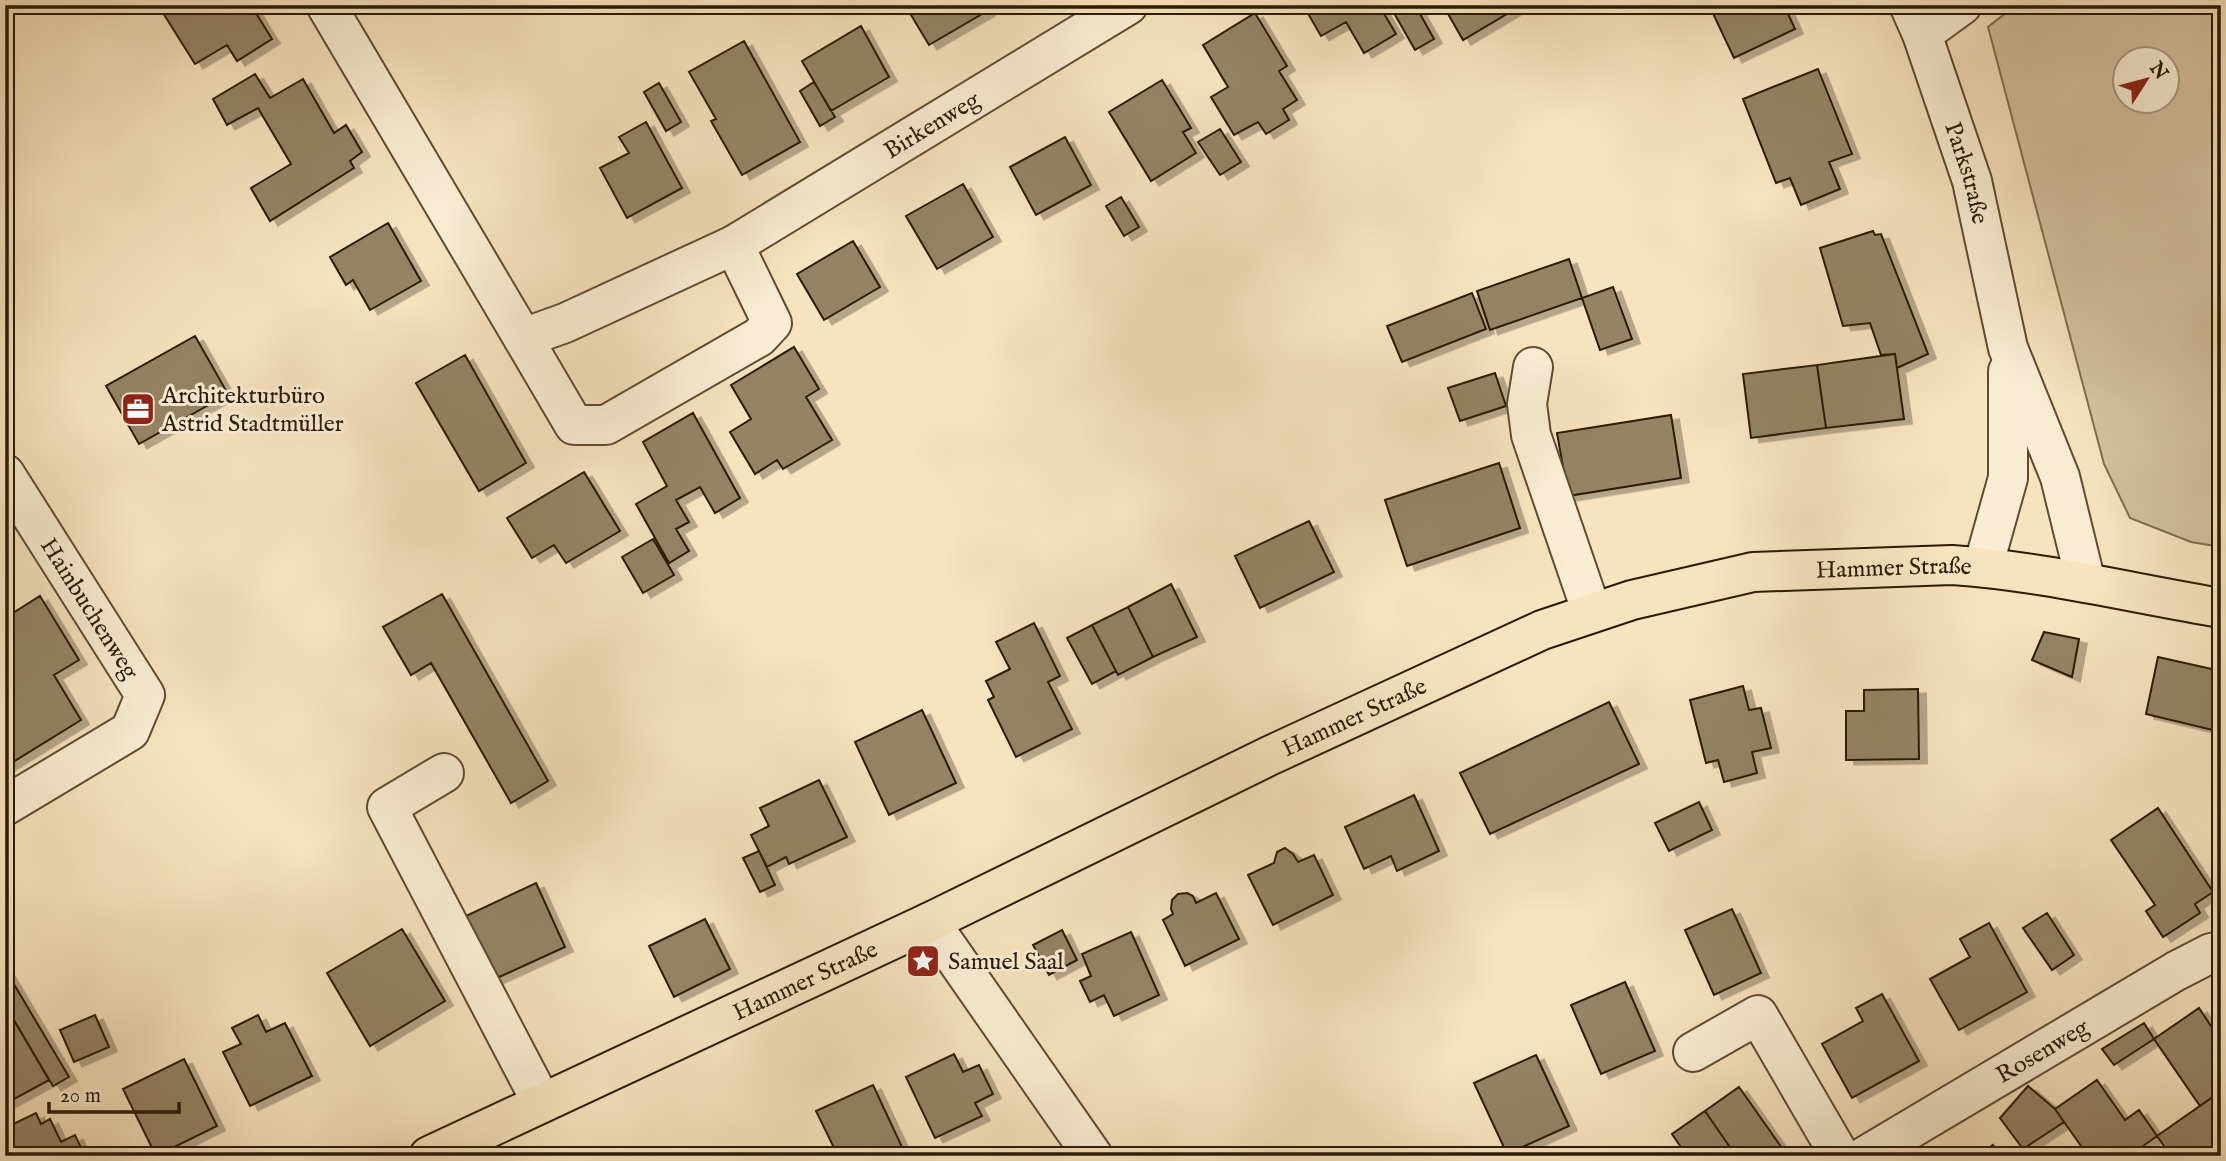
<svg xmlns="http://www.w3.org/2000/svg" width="2226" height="1161" font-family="'IM FELL English',serif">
  <defs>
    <filter id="shadow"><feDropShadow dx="8" dy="4.5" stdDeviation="0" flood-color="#0004"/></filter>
  </defs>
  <rect width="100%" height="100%" fill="#f7e3bd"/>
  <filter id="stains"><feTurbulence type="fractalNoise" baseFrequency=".00286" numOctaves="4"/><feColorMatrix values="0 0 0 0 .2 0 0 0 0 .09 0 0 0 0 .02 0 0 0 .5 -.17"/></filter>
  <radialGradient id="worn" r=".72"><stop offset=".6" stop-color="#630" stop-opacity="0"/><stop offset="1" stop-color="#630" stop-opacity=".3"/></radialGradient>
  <path fill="#d4c19e" stroke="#7f6e52" stroke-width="2" fill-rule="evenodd" d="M 2016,5 L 2221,5 L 2221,547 L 2191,542 L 2130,518 L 2104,464 L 1988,27 ZM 2124,60 L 2166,60 L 2166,102 L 2124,102 Z"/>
  <path fill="#958365" stroke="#2a1a05" stroke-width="2" filter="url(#shadow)" d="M 158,5 L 254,5 L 254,10 L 272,39 L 237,61 L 227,45 L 195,64 Z
    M 905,5 L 984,5 L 987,11 L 929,45 Z
    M 1303,5 L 1379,5 L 1396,34 L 1364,53 L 1346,22 L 1321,36 Z
    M 1408,5 L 1415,5 L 1434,39 L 1415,50 L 1394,13 Z
    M 1443,5 L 1522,5 L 1463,40 Z
    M 1709,5 L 1784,5 L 1795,29 L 1734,58 Z
    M 1255,13 L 1287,66 L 1279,71 L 1297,100 L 1283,109 L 1289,120 L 1266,134 L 1258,122 L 1234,135 L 1211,97 L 1228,87 L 1203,45 Z
    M 861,26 L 889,77 L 831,111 L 802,61 Z
    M 744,41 L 800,142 L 742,175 L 711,121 L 716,119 L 689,72 Z
    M 1818,69 L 1852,154 L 1829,162 L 1840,189 L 1801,205 L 1790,178 L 1776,183 L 1743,99 Z
    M 255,74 L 270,98 L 303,79 L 334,133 L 346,125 L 362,152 L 350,161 L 354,168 L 270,221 L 251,188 L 291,164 L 258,108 L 227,125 L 213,99 Z
    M 1162,80 L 1191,128 L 1183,132 L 1196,153 L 1151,181 L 1109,112 Z
    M 814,82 L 835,117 L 820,126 L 800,91 Z
    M 659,83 L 681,122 L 666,131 L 644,92 Z
    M 646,122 L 682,188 L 627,218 L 600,168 L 629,153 L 619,137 Z
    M 1220,129 L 1241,162 L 1220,175 L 1198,142 Z
    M 1065,137 L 1091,185 L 1036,215 L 1010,167 Z
    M 963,184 L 993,237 L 937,269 L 906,216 Z
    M 1121,197 L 1139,227 L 1124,236 L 1106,206 Z
    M 388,223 L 421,281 L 370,310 L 353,280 L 346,285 L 330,257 Z
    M 1873,231 L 1875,235 L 1881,234 L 1928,354 L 1897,368 L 1895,354 L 1881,355 L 1870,323 L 1843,326 L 1820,248 Z
    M 853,241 L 880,287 L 824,320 L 797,274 Z
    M 1569,259 L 1582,298 L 1490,330 L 1477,291 Z
    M 1613,287 L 1632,339 L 1600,350 L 1582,298 Z
    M 1472,293 L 1486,329 L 1402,362 L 1387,326 Z
    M 195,336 L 228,394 L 139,444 L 106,386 Z
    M 794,347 L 819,389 L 806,397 L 832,440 L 783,469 L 777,460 L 755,474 L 730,432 L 751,419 L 731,385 Z
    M 1895,354 L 1904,419 L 1826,428 L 1817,365 Z
    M 465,355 L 526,463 L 479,491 L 416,383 Z
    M 1817,365 L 1826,428 L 1751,438 L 1743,374 Z
    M 1495,373 L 1506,406 L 1460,421 L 1448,388 Z
    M 693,413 L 740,498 L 715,513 L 700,487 L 676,500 L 689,522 L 676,529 L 689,551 L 669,563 L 636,504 L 667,486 L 643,442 Z
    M 1671,415 L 1681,478 L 1568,496 L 1557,433 Z
    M 1499,463 L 1520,528 L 1407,566 L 1385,500 Z
    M 584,472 L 620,531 L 566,563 L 554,545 L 532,558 L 507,518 Z
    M 1309,521 L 1334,572 L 1260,608 L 1235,556 Z
    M 653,539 L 674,575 L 643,593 L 622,557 Z
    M 1171,584 L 1197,637 L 1153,657 L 1128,607 Z
    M 442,594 L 548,781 L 511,803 L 431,663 L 411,675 L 383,627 Z
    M 40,596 L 79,660 L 54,675 L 81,720 L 5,767 L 5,627 L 9,624 L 5,618 Z
    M 1128,607 L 1153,657 L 1118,675 L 1092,625 Z
    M 1034,623 L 1060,676 L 1048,682 L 1072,729 L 1016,757 L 988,700 L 994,697 L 986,681 L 1010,669 L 996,642 Z
    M 1092,625 L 1116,671 L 1092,684 L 1067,638 Z
    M 2044,632 L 2079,639 L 2072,677 L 2032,660 Z
    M 2158,657 L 2221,671 L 2221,732 L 2146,714 Z
    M 1743,686 L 1749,710 L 1761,708 L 1771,748 L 1752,752 L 1757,773 L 1724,782 L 1718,760 L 1706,763 L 1690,700 Z
    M 1918,689 L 1919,759 L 1846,760 L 1846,711 L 1864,711 L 1864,690 Z
    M 1609,702 L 1639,764 L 1490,834 L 1460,773 Z
    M 922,710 L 956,783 L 889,815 L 855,742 Z
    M 819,780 L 847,837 L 789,864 L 786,857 L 767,867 L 751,835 L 769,826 L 760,808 Z
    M 1414,795 L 1439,851 L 1397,871 L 1391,856 L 1364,869 L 1345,827 Z
    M 1699,802 L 1712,830 L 1669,851 L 1655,823 Z
    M 2158,808 L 2213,892 L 2195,904 L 2200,913 L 2163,937 L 2146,911 L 2155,905 L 2111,840 Z
    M 1285,848 L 1293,854 L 1298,862 L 1314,855 L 1333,895 L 1273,925 L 1248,875 L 1274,863 L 1277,852 Z
    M 759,851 L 775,885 L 760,892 L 743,858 Z
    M 536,883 L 565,947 L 495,979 L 466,916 Z
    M 1187,893 L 1193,896 L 1196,903 L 1216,893 L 1239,939 L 1185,966 L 1163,920 L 1173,914 L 1171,909 L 1172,900 L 1178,894 Z
    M 1732,909 L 1761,973 L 1714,995 L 1685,930 Z
    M 2047,913 L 2074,955 L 2052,970 L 2023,928 Z
    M 705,919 L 730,969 L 674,997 L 649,946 Z
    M 1989,923 L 2027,992 L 1959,1030 L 1930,979 L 1970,957 L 1960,939 Z
    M 402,929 L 445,1001 L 370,1046 L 327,973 Z
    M 1062,930 L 1077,960 L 1049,975 L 1033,945 Z
    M 1131,932 L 1159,995 L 1114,1016 L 1104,995 L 1090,1002 L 1080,981 L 1091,976 L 1082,954 Z
    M 5,969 L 69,1077 L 53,1086 L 5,1005 Z
    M 1625,982 L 1655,1051 L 1601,1074 L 1571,1005 Z
    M 1882,994 L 1919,1061 L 1852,1098 L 1822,1044 L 1863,1021 L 1856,1008 Z
    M 5,1005 L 49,1080 L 5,1104 Z
    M 2199,1008 L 2221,1041 L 2221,1091 L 2200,1106 L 2154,1039 Z
    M 95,1015 L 109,1047 L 74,1062 L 60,1030 Z
    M 258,1015 L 266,1032 L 285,1023 L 312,1076 L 250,1106 L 223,1052 L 241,1044 L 232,1028 Z
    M 2144,1023 L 2154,1039 L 2114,1065 L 2102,1049 Z
    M 954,1054 L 963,1072 L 979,1065 L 993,1094 L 975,1103 L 982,1116 L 935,1138 L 906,1077 Z
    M 1536,1055 L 1569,1126 L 1507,1154 L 1474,1083 Z
    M 184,1059 L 217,1126 L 156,1156 L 123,1089 Z
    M 2097,1080 L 2125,1120 L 2139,1110 L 2157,1136 L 2129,1156 L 2088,1156 L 2055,1109 Z
    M 873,1085 L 902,1147 L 885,1156 L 838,1156 L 816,1111 Z
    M 2028,1086 L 2055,1109 L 2064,1122 L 2023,1149 L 2000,1118 Z
    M 1739,1087 L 1782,1148 L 1771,1156 L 1736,1156 L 1705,1111 Z
    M 2217,1094 L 2221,1100 L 2221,1130 L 2219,1131 L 2221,1134 L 2221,1156 L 2171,1156 L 2157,1136 Z
    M 1705,1111 L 1736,1156 L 1687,1156 L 1672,1134 Z
    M 36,1113 L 41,1124 L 50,1119 L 61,1142 L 75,1135 L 85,1156 L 5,1156 L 5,1128 Z
    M 1993,1145 L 2001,1156 L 1977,1156 Z"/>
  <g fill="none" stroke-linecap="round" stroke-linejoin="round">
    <g stroke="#5d4c33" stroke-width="42">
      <g id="minor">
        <path id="s1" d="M 326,5 L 523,338 L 565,323 L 734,245 L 1128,5"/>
        <path id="s2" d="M 1909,5 L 1922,34 L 1972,181 L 2008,348 L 2060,477 L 2086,583"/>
        <path d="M 1922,34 L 1962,5"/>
        <path d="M 523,338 L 574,425 L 606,425 L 759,337 L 772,323 L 734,245"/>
        <path d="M 1533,367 L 1527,404 L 1531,435 L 1592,613"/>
        <path id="s3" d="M 5,474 L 145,695 L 130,731 L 5,806"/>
        <path d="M 1983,567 L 2008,478 L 2008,371"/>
        <path d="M 444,773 L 387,807 L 542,1103"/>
        <path d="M 930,922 L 1093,1156"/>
        <path d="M 1693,1052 L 1758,1015 L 1840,1156"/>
        <path id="s4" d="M 1865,1156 L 2176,971 L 2211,953 L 2221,951"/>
      </g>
    </g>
    <g stroke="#2a1a05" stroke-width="42">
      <g id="major">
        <path id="s5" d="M 429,1156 L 930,922 L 1269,756 L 1542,630 L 1632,600 L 1753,572 L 1952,565 C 2042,571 2131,593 2221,608"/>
      </g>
    </g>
    <use href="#minor" stroke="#faedd4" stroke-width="38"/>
    <use href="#major" stroke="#f7e3bd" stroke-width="38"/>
  </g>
  <defs>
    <g id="office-square" transform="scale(1.75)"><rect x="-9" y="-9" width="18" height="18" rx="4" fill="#8f2418" stroke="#faedd4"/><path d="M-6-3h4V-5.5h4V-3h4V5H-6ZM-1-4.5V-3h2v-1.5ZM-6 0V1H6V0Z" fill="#fff"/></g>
    <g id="sight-square" transform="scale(1.75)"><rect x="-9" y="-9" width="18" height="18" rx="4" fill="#8f2418" stroke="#faedd4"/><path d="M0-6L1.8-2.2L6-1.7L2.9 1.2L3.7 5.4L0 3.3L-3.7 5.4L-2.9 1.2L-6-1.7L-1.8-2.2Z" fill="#fff"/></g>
  </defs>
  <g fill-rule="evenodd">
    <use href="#office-square" x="138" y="409"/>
    <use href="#sight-square" x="923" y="961"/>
  </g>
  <g text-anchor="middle" stroke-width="6" stroke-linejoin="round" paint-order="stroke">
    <g font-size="24" fill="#2a1a05" stroke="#faedd4">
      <text dy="8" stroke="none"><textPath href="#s1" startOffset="849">Birkenweg</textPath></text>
      <text dy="8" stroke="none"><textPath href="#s2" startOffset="178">Parkstraße</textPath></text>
      <text dy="8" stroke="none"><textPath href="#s5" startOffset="1591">Hammer Straße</textPath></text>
      <text dy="8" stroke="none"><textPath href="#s3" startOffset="159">Hainbuchenweg</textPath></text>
      <text dy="8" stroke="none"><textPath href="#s5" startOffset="1024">Hammer Straße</textPath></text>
      <text dy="8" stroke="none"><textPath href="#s5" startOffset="415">Hammer Straße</textPath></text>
      <text dy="8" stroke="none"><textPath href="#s4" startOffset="206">Rosenweg</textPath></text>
    </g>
    <g font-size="24" fill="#2a1a05" stroke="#faedd4" text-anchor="start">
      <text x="162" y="403">Architekturbüro<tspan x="162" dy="28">Astrid Stadtmüller</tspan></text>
      <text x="948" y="969">Samuel Saal</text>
    </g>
  </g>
  <rect width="2226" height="1161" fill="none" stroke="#f7e3bd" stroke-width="28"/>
  <rect x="7" y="7" width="2212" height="1147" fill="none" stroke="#2a1a05" stroke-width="3.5"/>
  <rect x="14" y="14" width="2198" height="1133" fill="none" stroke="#2a1a05" stroke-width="2"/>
  <g transform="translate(2146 80) rotate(54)"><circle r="33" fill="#faedd4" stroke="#a79981" stroke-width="2"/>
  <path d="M0-5L12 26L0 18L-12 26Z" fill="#8f2418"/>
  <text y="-10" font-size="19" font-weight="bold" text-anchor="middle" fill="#2a1a05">N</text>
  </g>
  <path d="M49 1102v10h130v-10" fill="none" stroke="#2a1a05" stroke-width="3.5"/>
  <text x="60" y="1102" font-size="21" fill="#2a1a05" stroke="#faedd4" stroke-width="5" paint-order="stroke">20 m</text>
  <rect width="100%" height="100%" filter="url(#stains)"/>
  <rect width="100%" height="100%" fill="url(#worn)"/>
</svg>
